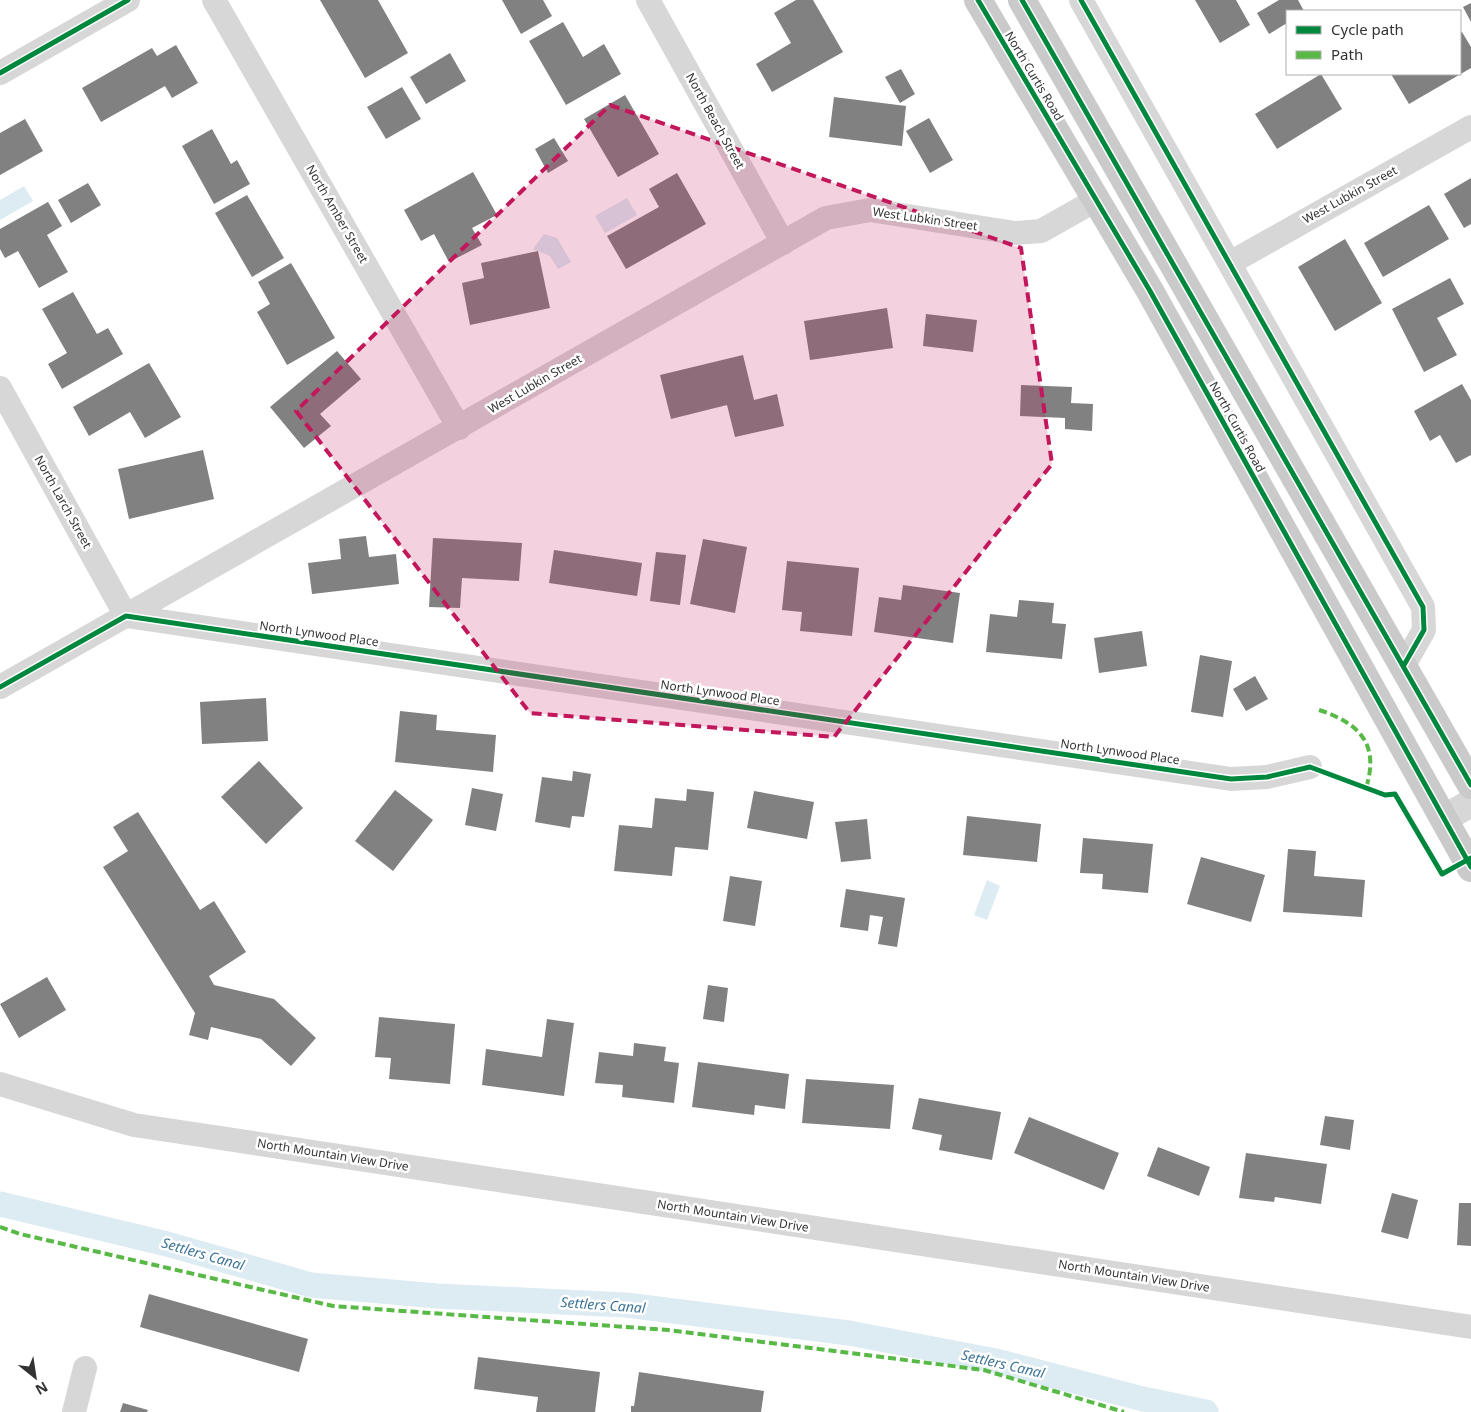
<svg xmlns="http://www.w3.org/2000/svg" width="1471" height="1412" font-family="'Noto Sans',sans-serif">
  <rect width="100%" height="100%" fill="#fff"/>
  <path fill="#ddebf3" d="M 24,186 L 33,201 L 0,220 L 0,200 Z
    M 627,198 L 637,215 L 605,233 L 595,216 Z
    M 544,234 L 557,238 L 571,262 L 558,269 L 550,256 L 533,249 Z
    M 987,880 L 1000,886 L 987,920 L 974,915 Z"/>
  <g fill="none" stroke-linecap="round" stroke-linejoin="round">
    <path stroke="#ddebf3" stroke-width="25" d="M 0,1204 L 167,1244 L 311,1285 L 437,1296 L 626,1305 L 849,1333 L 996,1361 L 1143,1399 L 1206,1412"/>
  </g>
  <path fill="#818181" d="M 320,0 L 378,0 L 408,53 L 365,78 Z
    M 502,0 L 543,0 L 552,16 L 521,34 Z
    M 796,0 L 813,0 L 843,52 L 772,92 L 756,64 L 791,43 L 774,13 Z
    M 1195,0 L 1236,0 L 1250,25 L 1220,43 Z
    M 1279,0 L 1298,0 L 1304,11 L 1287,11 L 1287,23 L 1269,34 L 1257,13 Z
    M 1471,3 L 1471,22 L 1463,7 Z
    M 563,22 L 583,57 L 604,44 L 621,74 L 566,105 L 529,41 Z
    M 1462,32 L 1471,47 L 1471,68 L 1409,104 L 1391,74 L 1460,74 L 1460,33 Z
    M 176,45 L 198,83 L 172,98 L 165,86 L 101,122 L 82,88 L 152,48 L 157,56 Z
    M 450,53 L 466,81 L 426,104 L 410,77 Z
    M 901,69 L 915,94 L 900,103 L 885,77 Z
    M 1321,74 L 1342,109 L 1277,149 L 1255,114 Z
    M 402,87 L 421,119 L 386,139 L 367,107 Z
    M 625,95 L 659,154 L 618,177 L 584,119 Z
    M 834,97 L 906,106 L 902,146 L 829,137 Z
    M 929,118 L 953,160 L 930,173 L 906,131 Z
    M 25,119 L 43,151 L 0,175 L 0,133 Z
    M 212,129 L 231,164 L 237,160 L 250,184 L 214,204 L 182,146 Z
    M 554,138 L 568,161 L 548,173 L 535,149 Z
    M 473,172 L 497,215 L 472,228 L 482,245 L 449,262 L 434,234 L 421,241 L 404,210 Z
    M 677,173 L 706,224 L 626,269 L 607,236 L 659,207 L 649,189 Z
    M 1471,178 L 1471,224 L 1464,228 L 1444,194 Z
    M 88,183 L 101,205 L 71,223 L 58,200 Z
    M 247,195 L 284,258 L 252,277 L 215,213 Z
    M 48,202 L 62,226 L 47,235 L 68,272 L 39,288 L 18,251 L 5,258 L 0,249 L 0,229 Z
    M 1429,205 L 1449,239 L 1383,277 L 1364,243 Z
    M 1345,239 L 1382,303 L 1335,331 L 1298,267 Z
    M 538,251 L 550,308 L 470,325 L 462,283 L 484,278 L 481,263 Z
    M 291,263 L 335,338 L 287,365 L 257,312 L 270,304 L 258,282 Z
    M 1450,278 L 1464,304 L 1437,318 L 1457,355 L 1424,372 L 1392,309 Z
    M 73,292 L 97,334 L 108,328 L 123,354 L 62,389 L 48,364 L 67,353 L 42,309 Z
    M 887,308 L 893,348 L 810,360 L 804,321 Z
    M 926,314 L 977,320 L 973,352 L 923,346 Z
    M 337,351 L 361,379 L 320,414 L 331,426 L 304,448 L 270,407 Z
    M 743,355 L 754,400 L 777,394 L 784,426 L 735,437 L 727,405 L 671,419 L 660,375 Z
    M 149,363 L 181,417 L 145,438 L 130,412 L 89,436 L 73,407 Z
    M 1462,384 L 1471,400 L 1471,455 L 1456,463 L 1440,435 L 1430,441 L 1414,411 Z
    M 1021,385 L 1072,387 L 1071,403 L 1093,404 L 1092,431 L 1065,429 L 1065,418 L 1020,416 Z
    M 203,450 L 214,499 L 129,519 L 118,469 Z
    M 366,536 L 369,557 L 396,554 L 399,584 L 312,594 L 308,563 L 341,559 L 339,539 Z
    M 433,538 L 522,543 L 519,581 L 462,578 L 460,608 L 429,607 Z
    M 703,539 L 747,547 L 735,613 L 690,604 Z
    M 554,550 L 642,563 L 637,596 L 549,583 Z
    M 656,552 L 686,555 L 680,605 L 650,601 Z
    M 787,561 L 859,568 L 852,636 L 800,631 L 802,612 L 782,610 Z
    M 903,585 L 960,593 L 953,643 L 874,632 L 879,597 L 901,600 Z
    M 1019,600 L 1054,603 L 1052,623 L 1066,624 L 1062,659 L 986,652 L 990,614 L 1017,617 Z
    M 1142,631 L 1147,666 L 1099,673 L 1094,638 Z
    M 1200,655 L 1232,661 L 1223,717 L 1191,712 Z
    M 1255,676 L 1268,699 L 1246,711 L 1233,689 Z
    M 266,698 L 268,741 L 202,744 L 200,702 Z
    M 400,711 L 437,715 L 436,730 L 496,735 L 493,772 L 395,762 Z
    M 259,761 L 303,808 L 266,844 L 221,797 Z
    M 573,771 L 591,774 L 584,817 L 572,816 L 570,828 L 535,822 L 542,777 L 572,781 Z
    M 472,788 L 503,794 L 496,831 L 465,825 Z
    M 687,789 L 714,792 L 708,850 L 675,847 L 672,876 L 614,871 L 619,825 L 652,828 L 655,798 L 686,801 Z
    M 395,790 L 433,820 L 393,871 L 355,841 Z
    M 754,791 L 814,802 L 807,839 L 747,828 Z
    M 138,812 L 200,910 L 214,901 L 246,952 L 209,976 L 214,985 L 274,999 L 316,1038 L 291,1066 L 261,1039 L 211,1027 L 208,1040 L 189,1035 L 195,1013 L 103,867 L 128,851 L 113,827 Z
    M 967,816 L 1041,824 L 1037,862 L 963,855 Z
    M 867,819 L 871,859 L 841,862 L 835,822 Z
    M 1083,838 L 1153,844 L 1148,893 L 1102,889 L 1103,874 L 1080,873 Z
    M 1288,849 L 1316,851 L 1314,876 L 1365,880 L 1362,917 L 1283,912 Z
    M 1201,857 L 1265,875 L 1251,922 L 1187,904 Z
    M 730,876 L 762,881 L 755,926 L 723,921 Z
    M 846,889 L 905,898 L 897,947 L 878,944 L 883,917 L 870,915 L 868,931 L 840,927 Z
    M 47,977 L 66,1010 L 19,1038 L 0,1004 Z
    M 708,985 L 728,988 L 724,1022 L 703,1019 Z
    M 379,1017 L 455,1024 L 450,1084 L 389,1079 L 391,1058 L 375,1057 Z
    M 547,1019 L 574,1023 L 564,1096 L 482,1085 L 486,1049 L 542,1057 Z
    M 634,1043 L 666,1047 L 664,1061 L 679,1063 L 674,1103 L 622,1097 L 623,1085 L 595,1083 L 599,1052 L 633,1056 Z
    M 698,1062 L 789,1074 L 785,1109 L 755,1105 L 754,1115 L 692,1107 Z
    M 806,1079 L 894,1085 L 890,1129 L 802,1123 Z
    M 919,1098 L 1001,1112 L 992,1160 L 939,1150 L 942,1135 L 912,1129 Z
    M 1325,1116 L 1354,1120 L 1350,1150 L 1320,1145 Z
    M 1029,1117 L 1119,1153 L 1104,1190 L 1014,1153 Z
    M 1158,1147 L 1210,1167 L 1199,1196 L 1147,1176 Z
    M 1246,1153 L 1327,1164 L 1321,1204 L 1275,1197 L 1274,1202 L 1239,1198 Z
    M 1392,1193 L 1418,1200 L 1408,1239 L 1381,1232 Z
    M 1459,1203 L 1471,1203 L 1471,1246 L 1457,1245 Z
    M 149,1294 L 308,1339 L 299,1372 L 140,1327 Z
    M 478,1357 L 600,1372 L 595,1412 L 536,1412 L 538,1397 L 474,1389 Z
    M 639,1372 L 764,1391 L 761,1412 L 631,1412 L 631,1406 L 634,1406 Z
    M 123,1403 L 148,1410 L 147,1412 L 120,1412 Z"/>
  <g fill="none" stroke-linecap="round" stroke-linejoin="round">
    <path stroke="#d7d7d7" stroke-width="24" d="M 214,0 L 459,428
      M 648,0 L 783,243
      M 1081,0 L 1423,607 L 1424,630 L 1404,665
      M 0,73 L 128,0
      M 1230,263 L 1471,127
      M 0,388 L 126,616
      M 126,616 L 1231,779 L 1267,777 L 1310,767
      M 0,687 L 826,218 L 870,210 L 1015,233 L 1041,231 L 1096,200
      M 0,1084 L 134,1125 L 1471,1327
      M 74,1412 L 85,1368"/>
    <path stroke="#d7d7d7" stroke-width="28" d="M 1445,818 L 1471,803"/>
    <path stroke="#cacaca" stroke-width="28" d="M 978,0 L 1150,291 L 1471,868
      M 1022,0 L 1471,785"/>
    <path stroke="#58b947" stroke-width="4" stroke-dasharray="8 4" stroke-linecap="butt" d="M 1319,710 C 1359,723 1380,744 1366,788
      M 0,1227 L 20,1234 L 333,1306 L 668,1330 L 984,1370 L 1124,1412"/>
    <g stroke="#fff" stroke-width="8">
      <path id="cycleway" d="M 978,0 L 1150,291 L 1471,867
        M 1022,0 L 1471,785
        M 1081,0 L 1423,607 L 1424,630 L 1404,665
        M 0,73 L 128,0
        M 0,687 L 126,616 L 1231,779 L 1267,777 L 1310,767 L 1385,795 L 1395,794 L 1442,874 L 1471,858"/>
    </g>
    <use href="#cycleway" stroke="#00873e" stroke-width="5"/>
  </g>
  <path fill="#c2185b" fill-opacity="0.2" stroke="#c2185b" stroke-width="4" stroke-dasharray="10 6" stroke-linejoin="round" d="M 610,105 L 1021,248 L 1052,464 L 834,737 L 530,713 L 296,411 Z"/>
  <g text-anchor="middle" stroke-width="5" stroke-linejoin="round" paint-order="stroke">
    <g font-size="12" fill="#333" stroke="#fff">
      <text transform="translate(1034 76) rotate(59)" y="4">North Curtis Road</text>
      <text transform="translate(715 121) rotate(61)" y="4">North Beach Street</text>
      <text transform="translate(1350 195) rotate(-29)" y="4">West Lubkin Street</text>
      <text transform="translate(337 214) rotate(60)" y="4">North Amber Street</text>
      <text transform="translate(925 219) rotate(8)" y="4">West Lubkin Street</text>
      <text transform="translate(535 384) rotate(-30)" y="4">West Lubkin Street</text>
      <text transform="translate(1237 427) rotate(61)" y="4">North Curtis Road</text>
      <text transform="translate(63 502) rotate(61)" y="4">North Larch Street</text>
      <text transform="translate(319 634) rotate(8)" y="4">North Lynwood Place</text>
      <text transform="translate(720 693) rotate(8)" y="4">North Lynwood Place</text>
      <text transform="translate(1120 752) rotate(8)" y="4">North Lynwood Place</text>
      <text transform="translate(333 1155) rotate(9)" y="4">North Mountain View Drive</text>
      <text transform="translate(733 1216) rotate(9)" y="4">North Mountain View Drive</text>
      <text transform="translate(1134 1276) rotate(9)" y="4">North Mountain View Drive</text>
    </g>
    <g font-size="14" font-style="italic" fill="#3f7597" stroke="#fff">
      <text transform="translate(203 1254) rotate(16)" y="5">Settlers Canal</text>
      <text transform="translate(603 1305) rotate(4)" y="5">Settlers Canal</text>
      <text transform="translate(1003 1364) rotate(13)" y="5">Settlers Canal</text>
    </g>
  </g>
  <rect x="1286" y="10" width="175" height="65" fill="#ffffff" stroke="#adadad"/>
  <rect x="1296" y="26" width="25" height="8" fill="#00873e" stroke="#adadad"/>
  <text x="1331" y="35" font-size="15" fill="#333333">Cycle path</text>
  <rect x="1296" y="51" width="25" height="8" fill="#58b947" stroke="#adadad"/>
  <text x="1331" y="60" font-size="15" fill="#333333">Path</text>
  <g transform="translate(35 1377) rotate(150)" stroke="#ffffff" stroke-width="4" paint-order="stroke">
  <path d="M0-4L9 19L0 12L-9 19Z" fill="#333333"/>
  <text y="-8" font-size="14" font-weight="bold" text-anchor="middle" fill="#333333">N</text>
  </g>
</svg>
